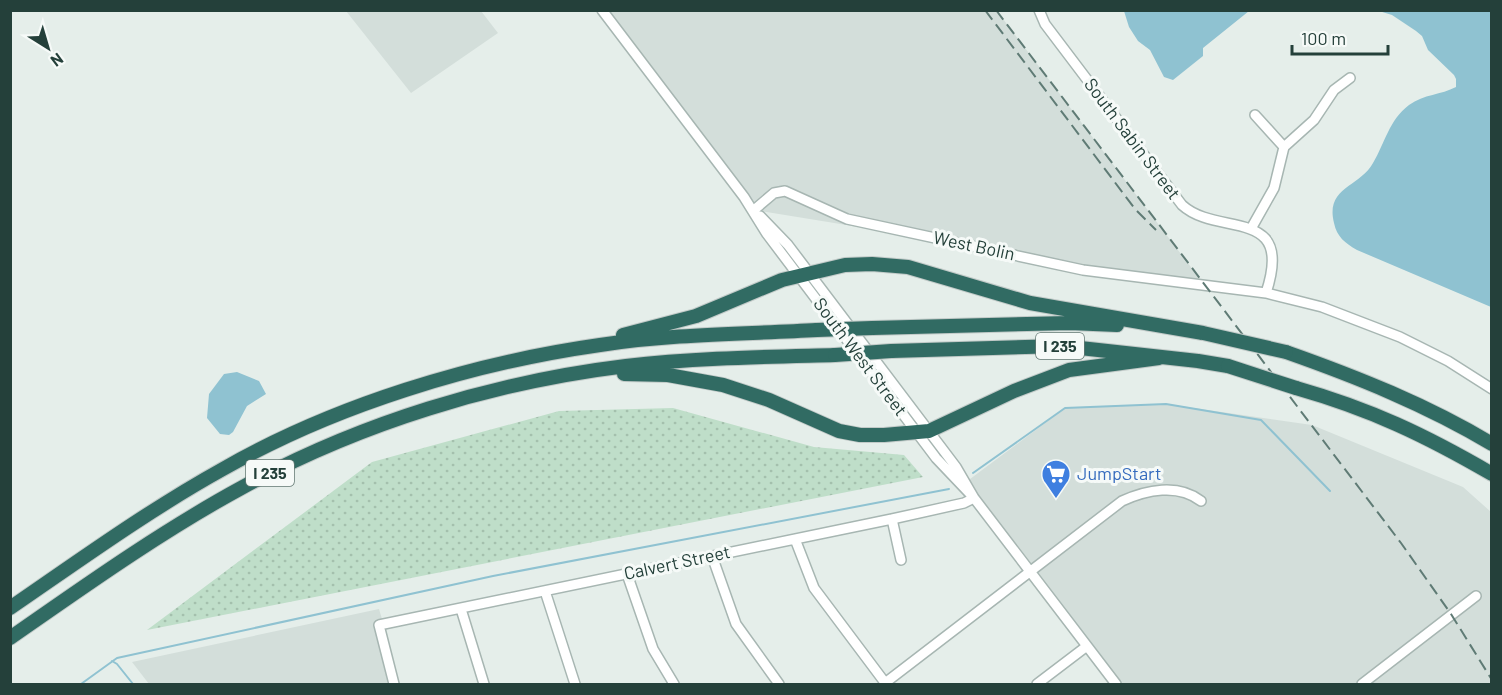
<svg xmlns="http://www.w3.org/2000/svg" width="1502" height="695" font-family="Barlow,sans-serif">
  <defs>
    <pattern id="grass-dots" width="8" height="8" patternUnits="userSpaceOnUse" patternTransform="scale(1.5)"><rect width="8" height="8" fill="#bfdec9"/><path d="M2 2h.1M6 6h.1" fill="none" stroke="#a4c0ad" stroke-width="1.8" stroke-linecap="round"/></pattern>
  </defs>
  <rect width="100%" height="100%" fill="#e5eeea"/>
  <path fill="#d3deda" d="M 346,11 L 481,11 L 498,33 L 411,93 Z
    M 601,11 L 997,11 L 1209,291 L 951,242 L 754,210 Z
    M 1166,404 L 1312,425 L 1463,487 L 1491,512 L 1491,684 L 1115,684 L 962,485 L 1065,408 Z
    M 379,609 L 382,619 L 376,622 L 375,628 L 388,684 L 149,684 L 132,662 Z"/>
  <path fill="url(#grass-dots)" d="M 673,408 L 814,447 L 904,455 L 923,477 L 147,630 L 372,462 L 559,411 Z"/>
  <path fill="#8fc2d1" d="M 1124,11 L 1124,10 L 1249,11 L 1203,48 L 1203,56 L 1173,80 L 1164,77 L 1150,50 L 1138,41 L 1129,27 Z
    M 1379,11 L 1491,11 L 1491,307 L 1357,250 C 1345,243 1337,237 1334,223 C 1325,187 1360,187 1373,163 C 1385,143 1389,120 1409,105 C 1424,94 1441,95 1456,87 L 1456,79 L 1454,75 L 1428,50 L 1422,36 L 1416,31 L 1392,15 Z
    M 237,372 L 259,381 L 266,394 L 247,406 L 233,432 L 229,435 L 220,434 L 207,418 L 209,394 L 224,374 Z"/>
  <g fill="none" stroke-linecap="round" stroke-linejoin="round">
    <path stroke="#8fc2d1" stroke-width="2" d="M 973,473 L 1065,408 L 1166,404 L 1261,420 L 1330,491
      M 112,661 L 117,664 L 133,684
      M 81,684 L 117,658 L 493,576 L 949,489"/>
    <g stroke="#a7b6b2" stroke-width="12">
      <path id="minor" d="M 602,10 L 744,197 L 767,234 L 936,458 L 974,498
        M 1039,10 L 1045,24 L 1182,205 C 1218,238 1295,205 1266,293
        M 1255,115 L 1284,147
        M 754,210 L 774,193 L 785,191 L 847,219 L 1083,270 L 1266,293 L 1322,307 L 1400,337 L 1448,361 L 1492,389
        M 760,216 L 788,245 L 956,467 L 974,498 L 1116,684
        M 1252,227 L 1274,188 L 1284,147 L 1314,120 L 1334,90 L 1350,78
        M 892,519 L 901,560
        M 795,539 L 814,588 L 886,684
        M 712,556 L 736,624 L 779,684
        M 627,574 L 653,649 L 674,684
        M 545,591 L 575,684
        M 461,609 L 484,684
        M 885,683 L 1122,501 C 1146,490 1178,483 1201,501
        M 394,684 L 379,625 L 892,519 L 964,503 L 974,498
        M 1037,684 L 1087,646
        M 1362,684 L 1476,596"/>
    </g>
    <g stroke="#c2cac8" stroke-width="16">
      <path id="highway" d="M 872,328 L 1070,323 L 1117,325
        M 623,335 L 696,316 L 782,280 L 845,265 L 872,264 L 908,267 L 1030,303 L 1203,333
        M 891,351 L 1062,346 L 1198,361 L 1228,366
        M 1286,352 C 1357,377 1427,405 1492,444
        M 624,374 L 668,375 L 723,385 L 769,400 L 839,431 L 860,435 L 884,435 L 929,431 L 1014,391 L 1069,370 L 1159,358
        M 1296,388 C 1370,409 1425,435 1492,474
        M 10,608 C 80,560 149,510 223,469 C 335,405 473,363 600,345 C 672,334 745,334 817,330
        M 10,638 C 86,585 162,531 243,487 C 360,423 494,382 626,366 C 695,358 765,357 835,355"/>
    </g>
    <use href="#minor" stroke="#fff" stroke-width="9"/>
    <use href="#highway" stroke="#316b63" stroke-width="14"/>
    <path stroke="#5f7b75" stroke-width="2" stroke-dasharray="12 6" stroke-linecap="butt" d="M 985,10 L 1135,209 L 1156,230
      M 996,10 L 1401,543 L 1451,614 L 1492,680"/>
    <g stroke="#c2cac8" stroke-width="16" stroke-linecap="butt">
      <path id="highway-bridge" d="M 817,330 L 872,328
        M 1203,333 L 1286,352
        M 835,355 L 891,351
        M 1228,366 L 1296,388"/>
    </g>
    <use href="#highway-bridge" stroke="#316b63" stroke-width="14"/>
  </g>
  <defs>
    <g id="supermarket-pin" transform="scale(1.5)"><path d="M0 17L-7.5 6A9.5 9.5 0 1 1 7.5 6Z" fill="#3f7fe0" stroke="#f6faf8"/><path d="M-6-5.5h2.5l.6 2H6L4.5 2H-2.5L-4.4-4H-6ZM-1.5 3.2a1.3 1.3 0 1 0 .1 0ZM3 3.2a1.3 1.3 0 1 0 .1 0Z" fill="#fff"/></g>
  </defs>
  <g fill-rule="evenodd">
    <use href="#supermarket-pin" x="1056" y="474"/>
  </g>
  <g text-anchor="middle" stroke-width="6" stroke-linejoin="round" paint-order="stroke">
    <g fill="#f6faf8" stroke="#637873" stroke-width="1.5">
      <rect x="1036" y="333" width="48" height="26" rx="4.5"/>
      <rect x="246" y="460" width="48" height="26" rx="4.5"/>
    </g>
    <g font-size="16" font-weight="bold" fill="#24403a">
      <text x="1060" y="352">I 235</text>
      <text x="270" y="479">I 235</text>
    </g>
    <g font-size="18" fill="#24403a" stroke="#f6faf8">
      <text transform="translate(1132 139) rotate(53)" y="6">South Sabin Street</text>
      <text transform="translate(974 246) rotate(12)" y="6">West Bolin</text>
      <text transform="translate(860 357) rotate(53)" y="6">South West Street</text>
      <text transform="translate(677 563) rotate(-12)" y="6">Calvert Street</text>
    </g>
    <g font-size="18" fill="#366cbe" stroke="#f6faf8" text-anchor="start">
      <text x="1077" y="480">JumpStart</text>
    </g>
  </g>
  <rect width="1502" height="695" fill="none" stroke="#24403a" stroke-width="24"/>
  <g transform="translate(48 48) rotate(143)" stroke="#f6faf8" stroke-width="4.5" paint-order="stroke">
  <path d="M0-4.5L10 22L0 15L-10 22Z" fill="#24403a"/>
  <text y="-9" font-size="16" font-weight="bold" text-anchor="middle" fill="#24403a">N</text>
  </g>
  <path d="M1292 45v9h96v-9" fill="none" stroke="#24403a" stroke-width="3"/>
  <text x="1301" y="45" font-size="18" fill="#24403a" stroke="#f6faf8" stroke-width="4.5" paint-order="stroke">100 m</text>
</svg>
